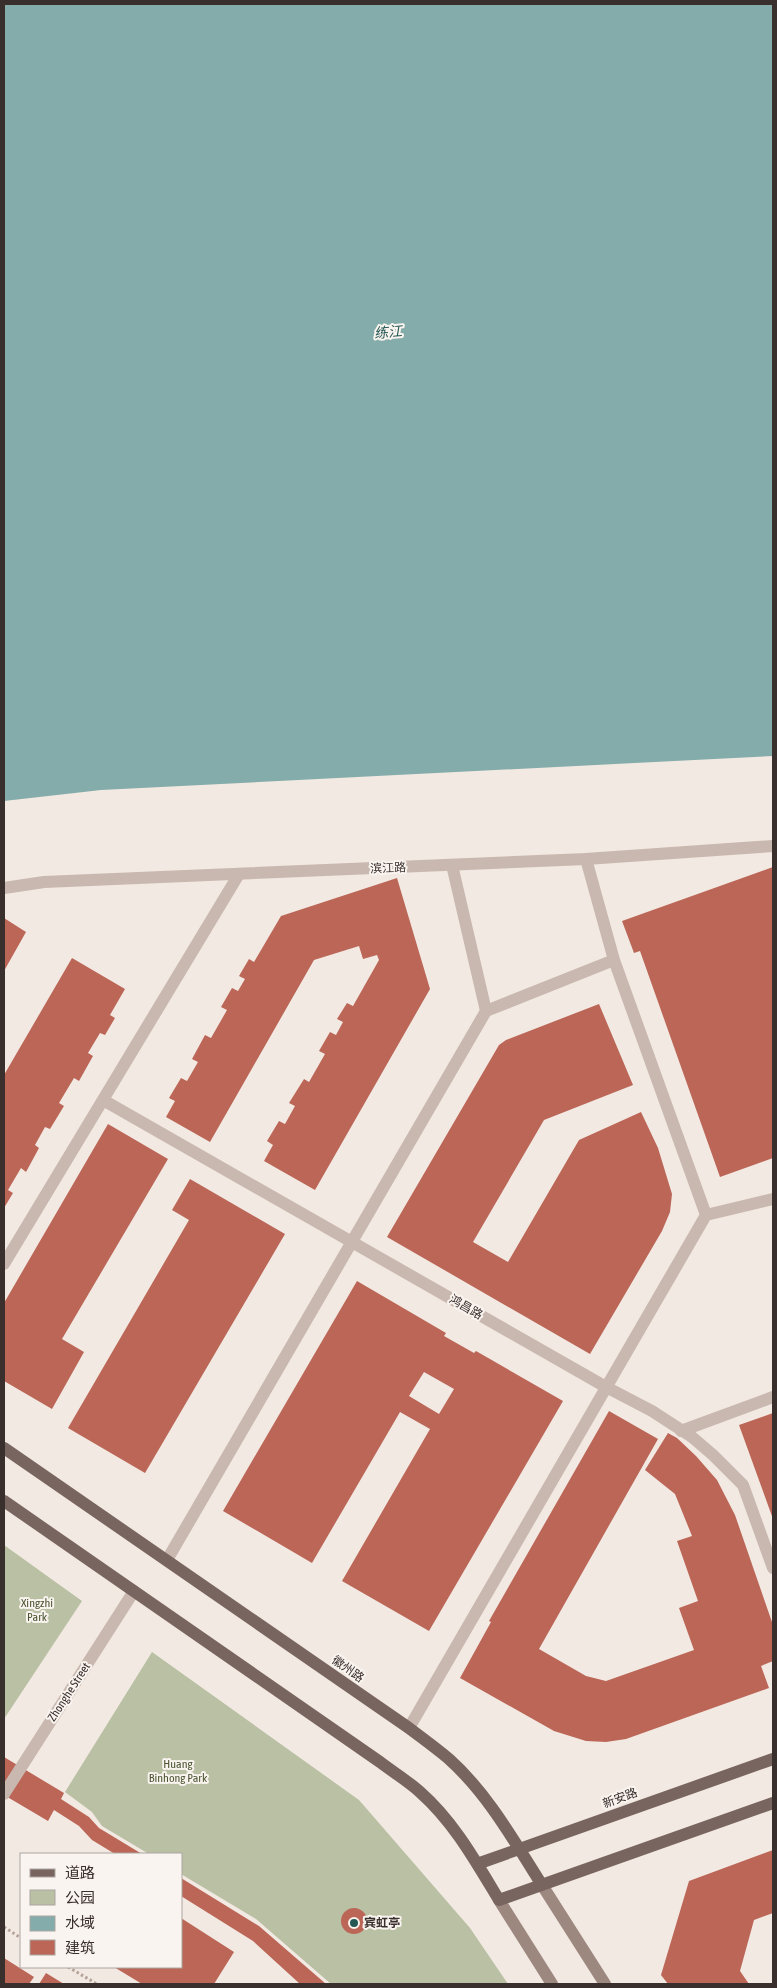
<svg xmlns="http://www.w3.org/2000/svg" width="777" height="1988" font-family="'Asap Condensed','Noto Sans SC',sans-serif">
  <rect width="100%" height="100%" fill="#f2e9e2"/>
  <path fill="#b9c0a3" d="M 4,1545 L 82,1601 L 4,1719 Z
    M 152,1652 L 359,1800 L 470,1928 L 508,1984 L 331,1984 L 256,1919 L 181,1874 L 181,1854 L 149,1854 L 102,1826 L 92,1812 L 65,1792 Z"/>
  <path fill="#84acaa" d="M 4,4 L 773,4 L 773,756 L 101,790 L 4,801 Z"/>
  <path fill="#bb6657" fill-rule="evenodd" d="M 773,867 L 773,1158 L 720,1177 L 640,951 L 634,953 L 622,921 Z
    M 397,878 L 430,989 L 315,1190 L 264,1161 L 273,1145 L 267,1141 L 279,1121 L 285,1124 L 295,1106 L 289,1103 L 304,1079 L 309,1082 L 325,1054 L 319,1051 L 330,1032 L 336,1035 L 343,1022 L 337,1019 L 347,1003 L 353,1006 L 379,960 L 377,955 L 363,959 L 359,946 L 314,960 L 210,1142 L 166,1117 L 175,1101 L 169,1098 L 181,1078 L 187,1081 L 198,1062 L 192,1059 L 205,1035 L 211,1038 L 227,1010 L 221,1007 L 232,988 L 238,991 L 245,979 L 239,976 L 249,959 L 254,962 L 281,916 Z
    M 4,918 L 26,932 L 4,971 Z
    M 72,958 L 125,989 L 110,1015 L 115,1018 L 105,1035 L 100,1033 L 88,1053 L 93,1056 L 79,1081 L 74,1078 L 59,1103 L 64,1106 L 50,1129 L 45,1127 L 35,1145 L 39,1148 L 26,1172 L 21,1168 L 8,1190 L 13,1193 L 4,1208 L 4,1075 Z
    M 599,1004 L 633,1085 L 544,1120 L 473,1242 L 508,1262 L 579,1140 L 641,1112 L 658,1148 L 672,1194 L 670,1212 L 662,1231 L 590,1354 L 387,1237 L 499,1045 L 506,1040 Z
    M 108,1124 L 168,1159 L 62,1339 L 84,1352 L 52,1409 L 4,1381 L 4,1303 Z
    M 190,1179 L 285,1234 L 145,1473 L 68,1428 L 189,1220 L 172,1210 Z
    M 357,1281 L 446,1333 L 444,1336 L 474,1353 L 476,1351 L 563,1401 L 429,1631 L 342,1581 L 430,1429 L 400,1412 L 312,1563 L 223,1511 ZM 424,1372 L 454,1389 L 439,1414 L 409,1396 Z
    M 609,1411 L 658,1439 L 539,1649 L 586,1676 L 606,1681 L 694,1650 L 679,1608 L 698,1601 L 677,1541 L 692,1536 L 675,1494 L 645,1470 L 668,1433 L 677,1438 L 696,1456 L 717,1480 L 735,1515 L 773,1625 L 773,1661 L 761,1666 L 769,1688 L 626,1739 L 606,1742 L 586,1741 L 554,1731 L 460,1678 L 491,1622 L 489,1621 Z
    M 773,1413 L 773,1519 L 739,1425 Z
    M 4,1757 L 64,1793 L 61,1799 L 89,1817 L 99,1828 L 142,1854 L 115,1854 L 92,1840 L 79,1826 L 54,1810 L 48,1821 L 4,1795 Z
    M 773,1850 L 773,1913 L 754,1920 L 740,1971 L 749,1984 L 668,1984 L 661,1975 L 689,1881 Z
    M 181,1878 L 259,1926 L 326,1984 L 300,1984 L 253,1941 L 181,1896 Z
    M341 1921a13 13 0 1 1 26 0a13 13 0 1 1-26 0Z
    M 181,1918 L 234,1952 L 214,1984 L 142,1984 L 114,1967 L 181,1967 Z
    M 4,1958 L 34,1977 L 29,1984 L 4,1984 Z
    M 46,1973 L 64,1984 L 39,1984 Z"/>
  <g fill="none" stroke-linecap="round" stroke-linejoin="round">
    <path stroke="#b5a299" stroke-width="3" stroke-dasharray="2.5 2.5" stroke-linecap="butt" d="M 4,1927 L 21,1938
      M 68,1967 L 97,1984"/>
    <path stroke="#c9b8af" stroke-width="12" d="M 586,859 L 614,960 L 706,1215
      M 486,1011 L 614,960
      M 681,1431 L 773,1397"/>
    <path stroke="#c9b8af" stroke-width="12" d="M 103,1100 L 606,1387 L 652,1411 L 692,1437 L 713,1455 L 743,1485 L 773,1568
      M 4,1264 L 239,874
      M 167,1560 L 486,1011 L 452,865
      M 409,1728 L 706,1215 L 773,1199
      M 4,1794 L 134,1591"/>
    <path stroke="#c9b8af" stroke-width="12" d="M 4,888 L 44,882 L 586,859 L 773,846"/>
    <path stroke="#9d8880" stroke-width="12" d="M 542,1885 L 605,1984
      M 499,1900 L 552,1984"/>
    <path stroke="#79655f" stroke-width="12" d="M 4,1448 L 409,1728 C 422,1738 436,1748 449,1759 C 488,1794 514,1841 542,1885
      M 4,1501 L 380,1762 C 393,1772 408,1781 420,1792 C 454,1822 476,1862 499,1900 L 773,1803
      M 477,1864 L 773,1759"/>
  </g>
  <circle fill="#255755" stroke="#f9f4ef" stroke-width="2" cx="354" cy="1923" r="5"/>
  <g text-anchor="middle" stroke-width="4" stroke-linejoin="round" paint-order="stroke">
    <g font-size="12" fill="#392f2c" stroke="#f9f4ef">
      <text transform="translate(388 868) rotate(-2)" y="4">滨江路</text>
      <text transform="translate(466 1307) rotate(30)" y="4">鸿昌路</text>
      <text transform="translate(348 1669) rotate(35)" y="4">徽州路</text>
      <text transform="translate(69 1692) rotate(-57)" y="4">Zhonghe Street</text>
      <text transform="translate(620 1798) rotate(-20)" y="4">新安路</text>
    </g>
    <g font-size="12" fill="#4c5532" stroke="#f9f4ef">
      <text x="37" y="1607">Xingzhi<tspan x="37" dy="14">Park</tspan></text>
      <text x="178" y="1768">Huang<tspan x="178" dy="14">Binhong Park</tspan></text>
    </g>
    <g font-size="12" font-weight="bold" fill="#392f2c" stroke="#f9f4ef" text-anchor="start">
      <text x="364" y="1927">宾虹亭</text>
    </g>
    <g font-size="14" font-style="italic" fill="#255755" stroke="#f9f4ef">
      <text transform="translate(388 332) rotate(-5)" y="5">练江</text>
    </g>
  </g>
  <rect width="777" height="1988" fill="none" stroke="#392f2c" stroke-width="10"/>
  <rect x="20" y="1853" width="162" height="115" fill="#f9f4ef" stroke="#aca5a1"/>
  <rect x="30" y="1869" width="25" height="8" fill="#79655f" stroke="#aca5a1"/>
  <text x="65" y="1878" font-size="15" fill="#392f2c">道路</text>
  <rect x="30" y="1890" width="25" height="15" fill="#b9c0a3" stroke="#aca5a1"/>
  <text x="65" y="1903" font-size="15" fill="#392f2c">公园</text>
  <rect x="30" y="1916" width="25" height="15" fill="#84acaa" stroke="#aca5a1"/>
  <text x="65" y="1928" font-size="15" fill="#392f2c">水域</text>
  <rect x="30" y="1940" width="25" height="15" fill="#bb6657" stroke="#aca5a1"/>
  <text x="65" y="1953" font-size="15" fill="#392f2c">建筑</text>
</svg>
